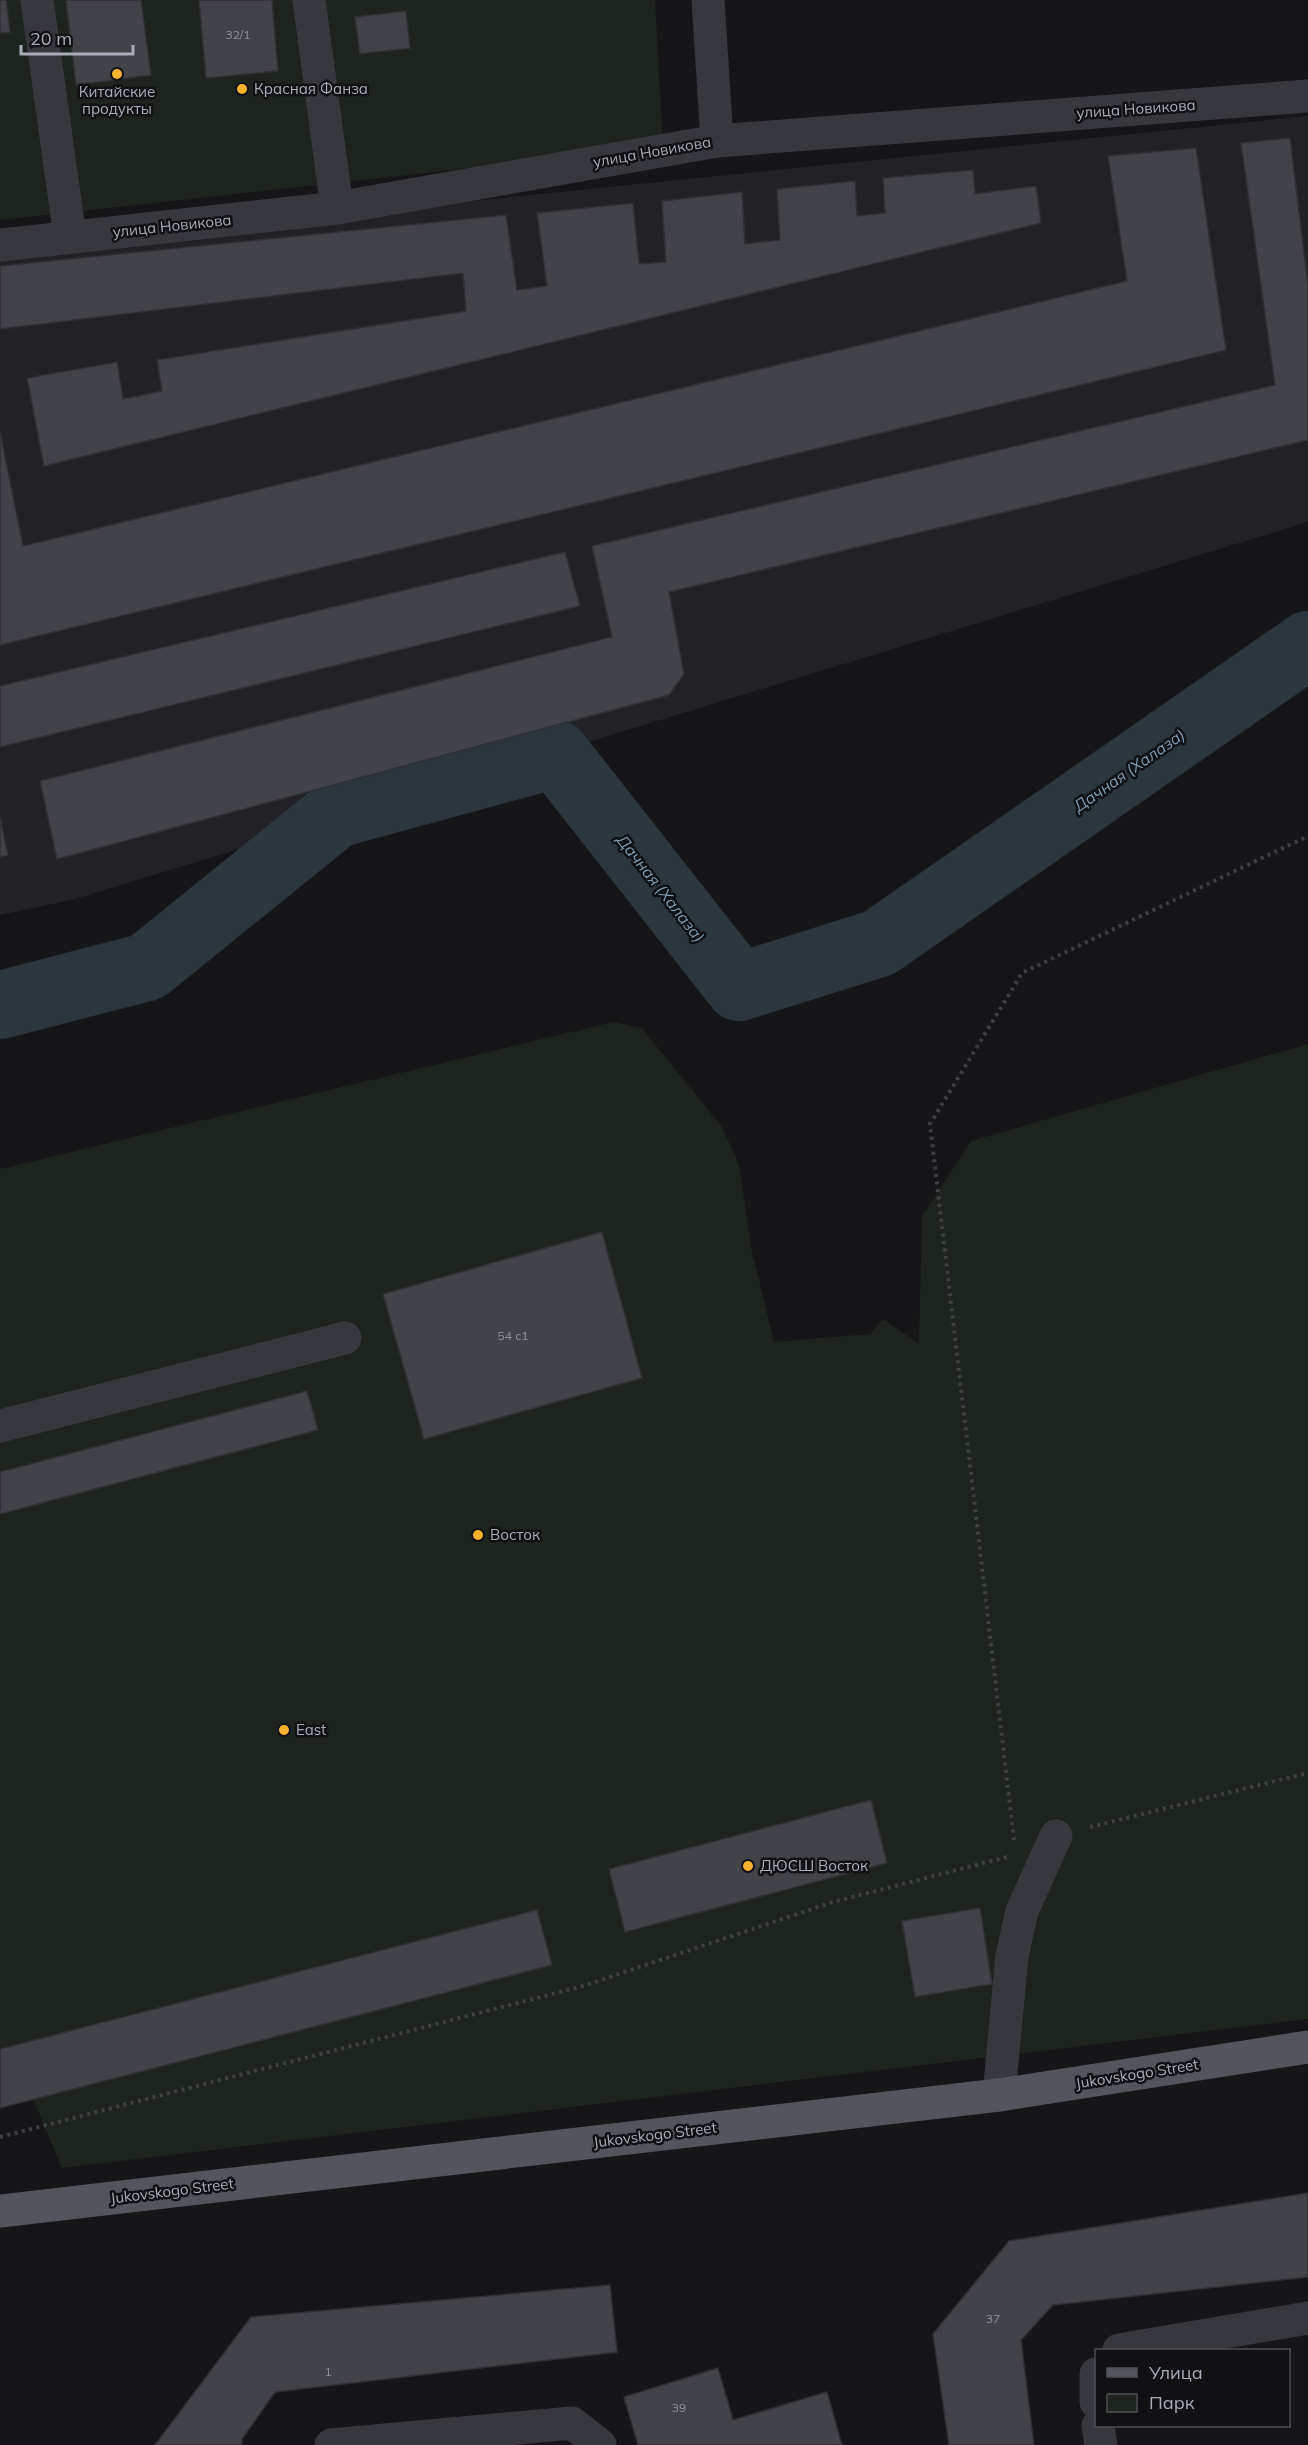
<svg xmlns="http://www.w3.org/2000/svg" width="1308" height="2445" font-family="Mulish,sans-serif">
  <rect width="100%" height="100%" fill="#161619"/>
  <path fill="#222226" d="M 1308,116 L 1308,522 L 75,899 L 0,915 L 0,249 Z"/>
  <path fill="#1c241d" d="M 0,0 L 655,0 L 663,147 L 0,220 Z
    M 613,1022 L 642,1028 L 722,1127 L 739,1164 L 751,1247 L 774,1342 L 870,1334 L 883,1319 L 919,1344 L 922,1216 L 971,1141 L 1308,1044 L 1308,2019 L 62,2168 L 33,2099 L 0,2108 L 0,1169 Z"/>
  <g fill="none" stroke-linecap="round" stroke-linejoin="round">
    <path stroke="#2c363d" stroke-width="68" d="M 0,1005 L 147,967 L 336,814 L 556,754 L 739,987 L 879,943 L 1308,645"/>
  </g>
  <path fill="#424349" stroke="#303035" stroke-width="1.5" d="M 0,0 L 6,0 L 10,32 L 0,33 Z
    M 66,0 L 141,0 L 151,75 L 76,85 Z
    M 199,0 L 272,0 L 278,71 L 206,78 Z
    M 406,11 L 410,48 L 360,54 L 355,17 Z
    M 1290,138 L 1308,285 L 1308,440 L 669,592 L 684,674 L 669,695 L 57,859 L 40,781 L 612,637 L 592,546 L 1275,385 L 1241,143 Z
    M 1196,148 L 1226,350 L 0,645 L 0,432 L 23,546 L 1127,281 L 1108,156 Z
    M 973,170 L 975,194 L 1036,186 L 1041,223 L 44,466 L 27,378 L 117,362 L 123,399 L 162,391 L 157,360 L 466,311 L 463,273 L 0,329 L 0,266 L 506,215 L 517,290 L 547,286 L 537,213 L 633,203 L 639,264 L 666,262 L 662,201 L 742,192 L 745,244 L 780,240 L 777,189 L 855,181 L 857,216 L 885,213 L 883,178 Z
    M 565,552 L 580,606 L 0,747 L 0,686 Z
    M 0,817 L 8,855 L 0,857 Z
    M 602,1232 L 642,1378 L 424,1439 L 383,1294 Z
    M 307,1391 L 318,1430 L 0,1514 L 0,1472 Z
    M 871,1800 L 887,1863 L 625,1932 L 609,1869 Z
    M 980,1908 L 992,1984 L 915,1997 L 902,1921 Z
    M 537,1910 L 552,1965 L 0,2108 L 0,2049 Z
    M 1308,2193 L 1308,2277 L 1053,2305 L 1021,2340 L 1034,2445 L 949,2445 L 933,2334 L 1009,2241 Z
    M 610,2285 L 617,2352 L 275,2392 L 242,2439 L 242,2445 L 155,2445 L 251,2317 Z
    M 718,2368 L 733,2420 L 827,2392 L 842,2445 L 638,2445 L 624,2397 Z"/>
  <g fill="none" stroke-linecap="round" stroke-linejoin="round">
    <path stroke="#3d3f45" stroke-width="4" stroke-dasharray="3 4.5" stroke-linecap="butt" d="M 1090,1827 L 1308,1773
      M 1014,1840 L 930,1124 L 1022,973 L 1308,836
      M 0,2137 L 583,1986 L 833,1902 L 1007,1857"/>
    <path stroke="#37383e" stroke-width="33" d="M 37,0 L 70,237
      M 309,0 L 337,208
      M 708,0 L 717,141
      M 0,245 L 337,208 L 717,141 L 1308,96
      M 0,1426 L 345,1338
      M 999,2095 L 1012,1956 L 1022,1911 L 1056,1836
      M 1119,2350 L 1308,2318
      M 1096,2374 L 1096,2402
      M 1098,2426 L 1101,2445
      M 331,2445 L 572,2423 L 600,2445"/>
    <path stroke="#53555d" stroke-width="33" d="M 0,2211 L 999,2095 L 1308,2047"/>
  </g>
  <g fill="#f9b22e" stroke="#111114" stroke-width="2">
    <circle cx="117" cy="74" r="6"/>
    <circle cx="242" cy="89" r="6"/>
    <circle cx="478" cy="1535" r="6"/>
    <circle cx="284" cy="1730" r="6"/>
    <circle cx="748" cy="1866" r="6"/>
  </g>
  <g text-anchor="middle" stroke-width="5" stroke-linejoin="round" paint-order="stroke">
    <g font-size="12" fill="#8e929d">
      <text x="238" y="39">32/1</text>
      <text x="513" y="1340">54 с1</text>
      <text x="993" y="2323">37</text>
      <text x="328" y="2376">1</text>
      <text x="679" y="2412">39</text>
    </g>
    <g font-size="15" fill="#a8adb9" stroke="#111114" text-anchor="start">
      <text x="254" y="94">Красная Фанза</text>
      <text x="117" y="97" text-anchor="middle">Китайские<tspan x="117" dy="17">продукты</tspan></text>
      <text x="490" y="1540">Восток</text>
      <text x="296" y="1735">East</text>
      <text x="760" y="1871">ДЮСШ Восток</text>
    </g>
    <g font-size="15" fill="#a8adb9" stroke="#111114">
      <text transform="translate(1136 109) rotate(-4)" y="5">улица Новикова</text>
      <text transform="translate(652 152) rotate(-10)" y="5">улица Новикова</text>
      <text transform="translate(172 226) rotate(-6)" y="5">улица Новикова</text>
      <text transform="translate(1137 2074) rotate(-9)" y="5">Jukovskogo Street</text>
      <text transform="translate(655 2135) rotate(-7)" y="5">Jukovskogo Street</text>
      <text transform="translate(172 2191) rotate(-7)" y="5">Jukovskogo Street</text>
    </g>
    <g font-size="16" font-style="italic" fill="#7e9cb5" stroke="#111114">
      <text transform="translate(1129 770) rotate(-35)" y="6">Дачная (Халаза)</text>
      <text transform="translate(661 888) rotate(52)" y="6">Дачная (Халаза)</text>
    </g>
  </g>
  <rect x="1095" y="2349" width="195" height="78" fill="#111114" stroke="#4d4f56" stroke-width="1.5"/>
  <rect x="1107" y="2368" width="30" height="9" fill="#53555d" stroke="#4d4f56" stroke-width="1.5"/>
  <text x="1149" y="2379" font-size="18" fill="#a8adb9">Улица</text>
  <rect x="1107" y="2394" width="30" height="18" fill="#1c241d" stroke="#4d4f56" stroke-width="1.5"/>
  <text x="1149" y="2409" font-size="18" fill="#a8adb9">Парк</text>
  <path d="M21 45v9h112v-9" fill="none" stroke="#a8adb9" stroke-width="3"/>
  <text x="30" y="45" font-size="18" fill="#a8adb9" stroke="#111114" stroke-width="4.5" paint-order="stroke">20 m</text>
</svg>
